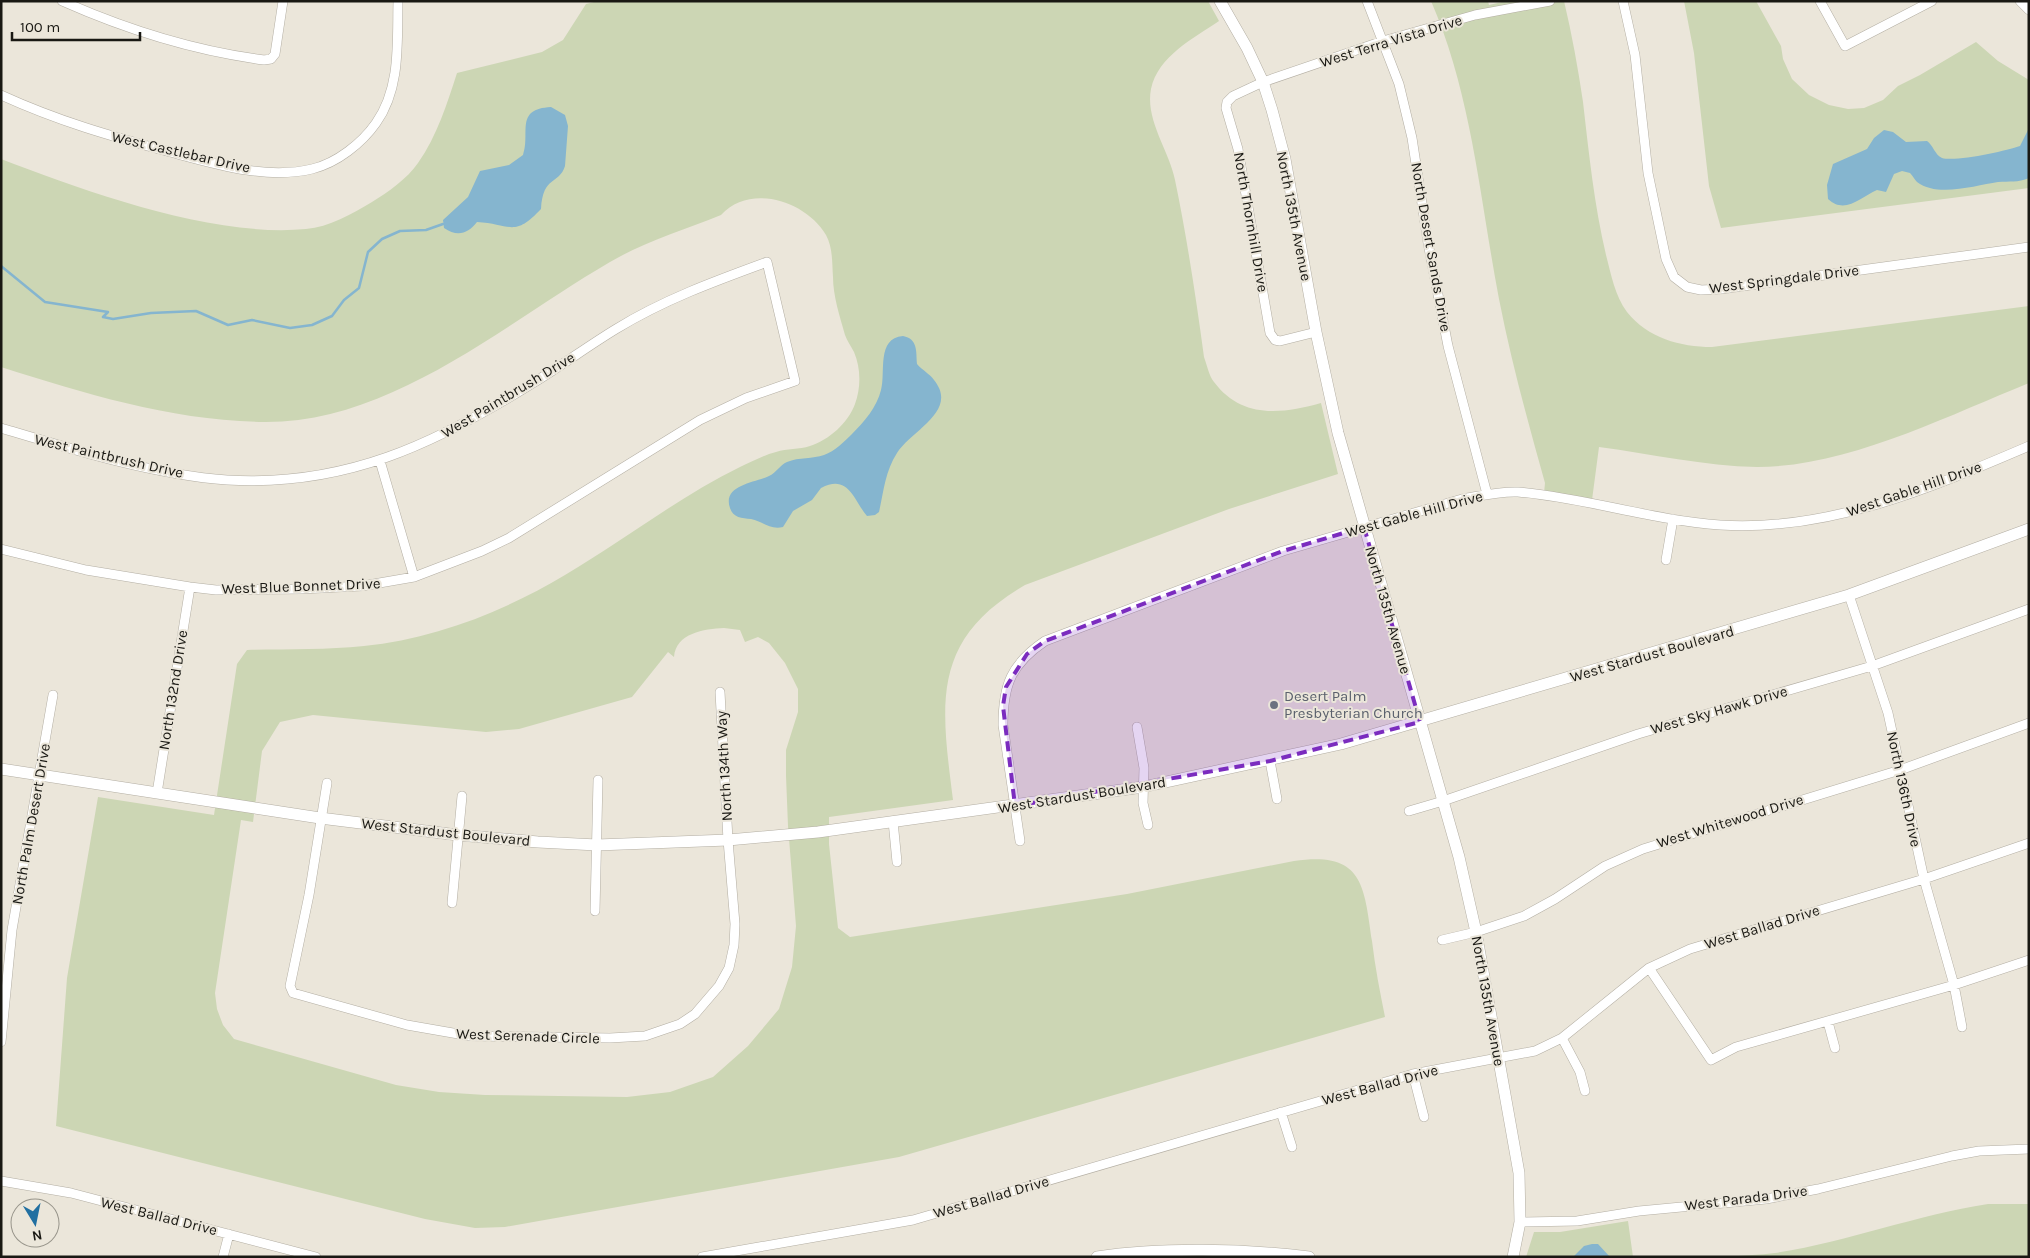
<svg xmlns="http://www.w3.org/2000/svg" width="2030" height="1258" font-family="Karla,sans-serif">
  <rect width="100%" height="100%" fill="#ebe6da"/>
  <path fill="#ccd6b4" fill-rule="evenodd" d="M 598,1 L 1208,1 L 1219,21 C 1194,38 1158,56 1151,89 C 1145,120 1169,150 1175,180 C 1187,238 1196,298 1204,357 C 1207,365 1209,376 1214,382 C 1242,419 1281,414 1321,403 L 1338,474 L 1229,509 L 1025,585 C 930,640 941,704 953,800 L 829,817 L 829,844 L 838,928 L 850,937 L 1127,894 L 1294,861 C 1363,851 1364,885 1372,941 C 1375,967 1380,992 1385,1017 L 899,1157 L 505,1227 L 475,1228 L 425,1219 L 56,1126 L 67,978 L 98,797 L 214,815 L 237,664 L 247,650 C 286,649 325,650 364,646 C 434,639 505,611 565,575 C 624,540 679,497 740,467 C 751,462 764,455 776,452 C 787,448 799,450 810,446 C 829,440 848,423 855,404 C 861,388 861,368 854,352 C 851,346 847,341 845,335 C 840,317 833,296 833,277 C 832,263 833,248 826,235 C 806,201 750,183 721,215 C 684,230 644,242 610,262 C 505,323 392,423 264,422 C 174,421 86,394 1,367 L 1,159 C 87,192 214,238 306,229 C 329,227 352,214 372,202 C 387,193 408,178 418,163 C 437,136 447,104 457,73 L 542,52 L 563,40 L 586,4 ZM 724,628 L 740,630 L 745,642 L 758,637 L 769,643 L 785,663 L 798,689 L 798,712 L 786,750 L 786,776 L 788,826 L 796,926 L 792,967 L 779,1009 L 748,1046 L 713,1077 L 670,1092 L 627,1097 L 485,1095 L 439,1092 L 396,1085 L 234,1039 L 223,1025 L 217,1009 L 215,993 L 241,820 L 253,822 L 262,751 L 280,722 L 313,715 L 486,732 L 519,729 L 632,697 L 668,652 L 674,657 C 676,633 704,629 724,628 Z
    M 1431,1 L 1488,1 L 1489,5 L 1506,1 L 1564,1 C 1572,35 1578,68 1583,102 C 1589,154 1594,204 1606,255 C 1611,274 1615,296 1627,312 C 1648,338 1680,347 1712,347 L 2029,306 L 2029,383 C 1947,416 1847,467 1757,467 C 1704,466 1652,454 1599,447 L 1592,500 L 1544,493 L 1545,483 C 1528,422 1511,361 1499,299 C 1480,200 1472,95 1431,1 Z
    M 1684,1 L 1756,1 L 1781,46 L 1783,59 L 1792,79 L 1809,95 L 1829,105 L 1848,109 L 1864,108 L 1883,100 L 1898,86 L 1920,75 L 1976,42 L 1998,61 L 2029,80 L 2029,188 L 1721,228 L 1709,186 L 1694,53 Z
    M 1988,1204 L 2029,1204 L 2029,1257 L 1729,1257 C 1745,1255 1760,1255 1775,1253 C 1847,1242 1916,1215 1988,1204 Z
    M 1628,1221 L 1633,1257 L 1526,1257 L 1534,1232 L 1560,1232 Z"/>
  <path fill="#85b5cf" d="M 551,107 L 565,115 L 568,126 L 565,166 C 559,185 543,175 541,209 C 514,238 511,224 477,222 C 468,234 457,237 444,228 L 443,220 L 468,197 L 480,171 L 509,165 L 523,155 C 531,133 514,109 551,107 Z
    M 2029,128 L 2029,178 C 2018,183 2009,181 1998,182 C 1976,185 1938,198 1917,182 C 1915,180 1913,176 1910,173 L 1902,171 L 1894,174 L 1886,192 L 1877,190 C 1861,197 1845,215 1828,199 L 1827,185 L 1833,164 L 1867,149 L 1874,138 L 1884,130 L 1893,132 L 1906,142 L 1927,141 C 1933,145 1935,155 1942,158 C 1956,162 2006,151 2020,146 Z
    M 903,336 C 918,339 916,351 917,364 C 922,370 930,374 934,380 C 959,411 912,430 897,453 C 885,472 884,490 879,512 L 875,515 L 867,516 C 854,501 849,473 821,488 L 812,500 L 793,511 L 783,527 C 770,530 764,522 751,519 C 742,518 733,518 730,508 C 722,485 755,483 769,476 C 776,473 780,465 787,462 C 799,457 813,459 824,455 C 835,451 844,442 852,434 C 864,422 877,407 881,390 C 886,373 876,338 903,336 Z
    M 1592,1244 L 1598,1244 L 1610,1257 L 1573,1257 L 1584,1246 Z"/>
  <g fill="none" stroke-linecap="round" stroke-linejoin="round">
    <path stroke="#85b5cf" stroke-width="2.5" d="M 1,266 L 45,302 L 108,312 L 103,317 L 113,319 L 151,313 L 196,311 L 228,325 L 252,320 L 290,328 L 312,325 L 332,316 L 344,300 L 359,288 L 368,252 L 382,239 L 400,231 L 426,230 L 443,224"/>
    <g stroke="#b3aea3" stroke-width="10">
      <path id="minor" d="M 62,1 C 125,29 195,51 264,60 L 271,59 L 275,54 L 283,1
        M 1367,1 L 1399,84 L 1412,138 L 1428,243 L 1448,346 L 1487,494
        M 1623,1 L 1635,55 L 1648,173 L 1666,259 L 1674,277 L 1687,287 L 1701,290 L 1722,289 L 2029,247
        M 1820,1 L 1845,46 L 1932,1
        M 2020,1 L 2029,10
        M 1,95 C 58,121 110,136 170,152 C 215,164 266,180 312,169 C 337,163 362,143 376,123 C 401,88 397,42 398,1
        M 1316,332 L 1280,341 L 1275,340 L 1270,333 L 1238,149 L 1226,108 L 1227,102 L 1233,96 L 1263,82 L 1383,41 L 1475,15 L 1550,1
        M 1,428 C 71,449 154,475 227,480 C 345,487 435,444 533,383 C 561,366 588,346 616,329 C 663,300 715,281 767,262 L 795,381 L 746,398 L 700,420 L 509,538 L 482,551 L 414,577 L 362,586 L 301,589 L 216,590 L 190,587 L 86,570 L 1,549
        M 380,461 L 414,577
        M 1666,560 L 1673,519
        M 1849,595 L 1888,713 L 1924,879 L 1954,985 L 1962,1027
        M 1137,727 L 1144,768 L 1143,803 L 1148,825
        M 1270,761 L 1277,799
        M 327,783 L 309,895 L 290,986 L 293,993 L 407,1025 L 470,1036 L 610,1038 L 645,1036 L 680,1024 L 695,1014 L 719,986 L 729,968 L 734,945 L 735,924 L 728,840 L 720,692
        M 157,793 L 190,587
        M 1409,811 L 1443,801 L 1638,734 L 1872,666 L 2029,609
        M 893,821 L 897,862
        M 1020,841 L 1003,725 C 1003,685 1011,664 1045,641 L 1283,551 L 1462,499 C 1480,496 1500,491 1518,492 C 1586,498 1652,520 1720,525 C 1828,532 1931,488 2029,446
        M 452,903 L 462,796
        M 595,911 L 598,780
        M 1442,940 L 1476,932 L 1524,916 L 1555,899 L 1605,866 L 1643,849 L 1900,770 L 2029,723
        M 1649,968 L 1711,1060 L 1736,1047 L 1954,985 L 2029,960
        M 1828,1022 L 1835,1048
        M 1562,1038 L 1580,1072 L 1585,1091
        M 1,1042 L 12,930 L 53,695
        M 1413,1074 L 1424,1117
        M 1281,1112 L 1292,1147
        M 1,1181 L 71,1193 L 316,1257
        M 1520,1222 L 1577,1221 L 1639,1211 L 1766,1199 L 1818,1189 L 1952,1156 L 1979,1151 L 2029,1149
        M 223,1257 L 229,1234
        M 702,1257 L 913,1220 L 1413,1074 L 1535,1051 L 1562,1038 L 1649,968 L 1690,949 L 1924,879 L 2029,843"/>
    </g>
    <g stroke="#b3aea3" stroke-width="12">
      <path id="tertiary" d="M 1220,1 L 1247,48 L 1263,82 L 1272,110 L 1285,159 L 1316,332 L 1338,433 L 1459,857 L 1476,932 L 1519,1173 L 1520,1222 L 1513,1257
        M 1,769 L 320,818 L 458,835 L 538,842 L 597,845 L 728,840 L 818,832 L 1143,787 L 1341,744 L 1849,595 L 2029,529
        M 1097,1257 C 1161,1247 1245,1249 1309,1257"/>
    </g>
    <use href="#minor" stroke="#fff" stroke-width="9"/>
    <use href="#tertiary" stroke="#fff" stroke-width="11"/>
  </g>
  <path fill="#7b2cbf" fill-opacity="0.2" stroke="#7b2cbf" stroke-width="4" stroke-dasharray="10 6" stroke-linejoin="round" d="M 1364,527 L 1420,722 L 1270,761 L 1015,806 L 1003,706 L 1006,687 L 1027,654 L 1045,641 L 1283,551 Z"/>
  <circle fill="#6b7280" stroke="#ebe6da" stroke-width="2" cx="1274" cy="705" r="5"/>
  <g text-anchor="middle" stroke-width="4" stroke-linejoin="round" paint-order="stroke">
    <g font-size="15" fill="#191813" stroke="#ebe6da">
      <text transform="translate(1391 41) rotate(-17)" y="5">West Terra Vista Drive</text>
      <text transform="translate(181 152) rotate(13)" y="5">West Castlebar Drive</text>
      <text transform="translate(1294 216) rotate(79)" y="5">North 135th Avenue</text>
      <text transform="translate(1251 222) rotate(80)" y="5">North Thornhill Drive</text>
      <text transform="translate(1431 247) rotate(80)" y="5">North Desert Sands Drive</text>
      <text transform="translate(1784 279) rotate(-7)" y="5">West Springdale Drive</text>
      <text transform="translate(508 395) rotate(-31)" y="5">West Paintbrush Drive</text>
      <text transform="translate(109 456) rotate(13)" y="5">West Paintbrush Drive</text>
      <text transform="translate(1914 489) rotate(-19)" y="5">West Gable Hill Drive</text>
      <text transform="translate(1414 514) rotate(-15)" y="5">West Gable Hill Drive</text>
      <text transform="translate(301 586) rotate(-2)" y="5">West Blue Bonnet Drive</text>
      <text transform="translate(1388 610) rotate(74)" y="5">North 135th Avenue</text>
      <text transform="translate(1652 654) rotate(-16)" y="5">West Stardust Boulevard</text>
      <text transform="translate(173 690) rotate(-81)" y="5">North 132nd Drive</text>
      <text transform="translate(1719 710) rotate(-16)" y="5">West Sky Hawk Drive</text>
      <text transform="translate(724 766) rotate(-93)" y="5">North 134th Way</text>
      <text transform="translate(1904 789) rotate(78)" y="5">North 136th Drive</text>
      <text transform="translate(1082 795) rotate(-9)" y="5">West Stardust Boulevard</text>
      <text transform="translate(1730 821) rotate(-17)" y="5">West Whitewood Drive</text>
      <text transform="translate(31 824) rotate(-80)" y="5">North Palm Desert Drive</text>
      <text transform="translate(446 832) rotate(6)" y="5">West Stardust Boulevard</text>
      <text transform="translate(1762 927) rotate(-17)" y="5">West Ballad Drive</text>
      <text transform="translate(1488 1001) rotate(80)" y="5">North 135th Avenue</text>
      <text transform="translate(528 1036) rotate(2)" y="5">West Serenade Circle</text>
      <text transform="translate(1380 1085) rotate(-15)" y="5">West Ballad Drive</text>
      <text transform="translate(991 1197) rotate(-16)" y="5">West Ballad Drive</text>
      <text transform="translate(1746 1198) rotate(-7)" y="5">West Parada Drive</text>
      <text transform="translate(159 1216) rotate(14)" y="5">West Ballad Drive</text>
    </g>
    <g font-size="15" fill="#5b616d" stroke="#ebe6da" text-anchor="start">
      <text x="1284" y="701">Desert Palm<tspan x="1284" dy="17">Presbyterian Church</tspan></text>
    </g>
  </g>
  <rect width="2030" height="1258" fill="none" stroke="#191813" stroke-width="5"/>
  <g transform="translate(35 1223) rotate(170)"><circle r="24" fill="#ebe6da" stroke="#97948a"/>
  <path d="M0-4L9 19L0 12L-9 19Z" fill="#216fa1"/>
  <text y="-8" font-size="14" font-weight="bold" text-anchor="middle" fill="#191813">N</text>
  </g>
  <path d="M12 32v8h128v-8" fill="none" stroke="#191813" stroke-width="2.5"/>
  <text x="20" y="32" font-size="15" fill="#191813" stroke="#ebe6da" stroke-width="4" paint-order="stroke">100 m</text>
</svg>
